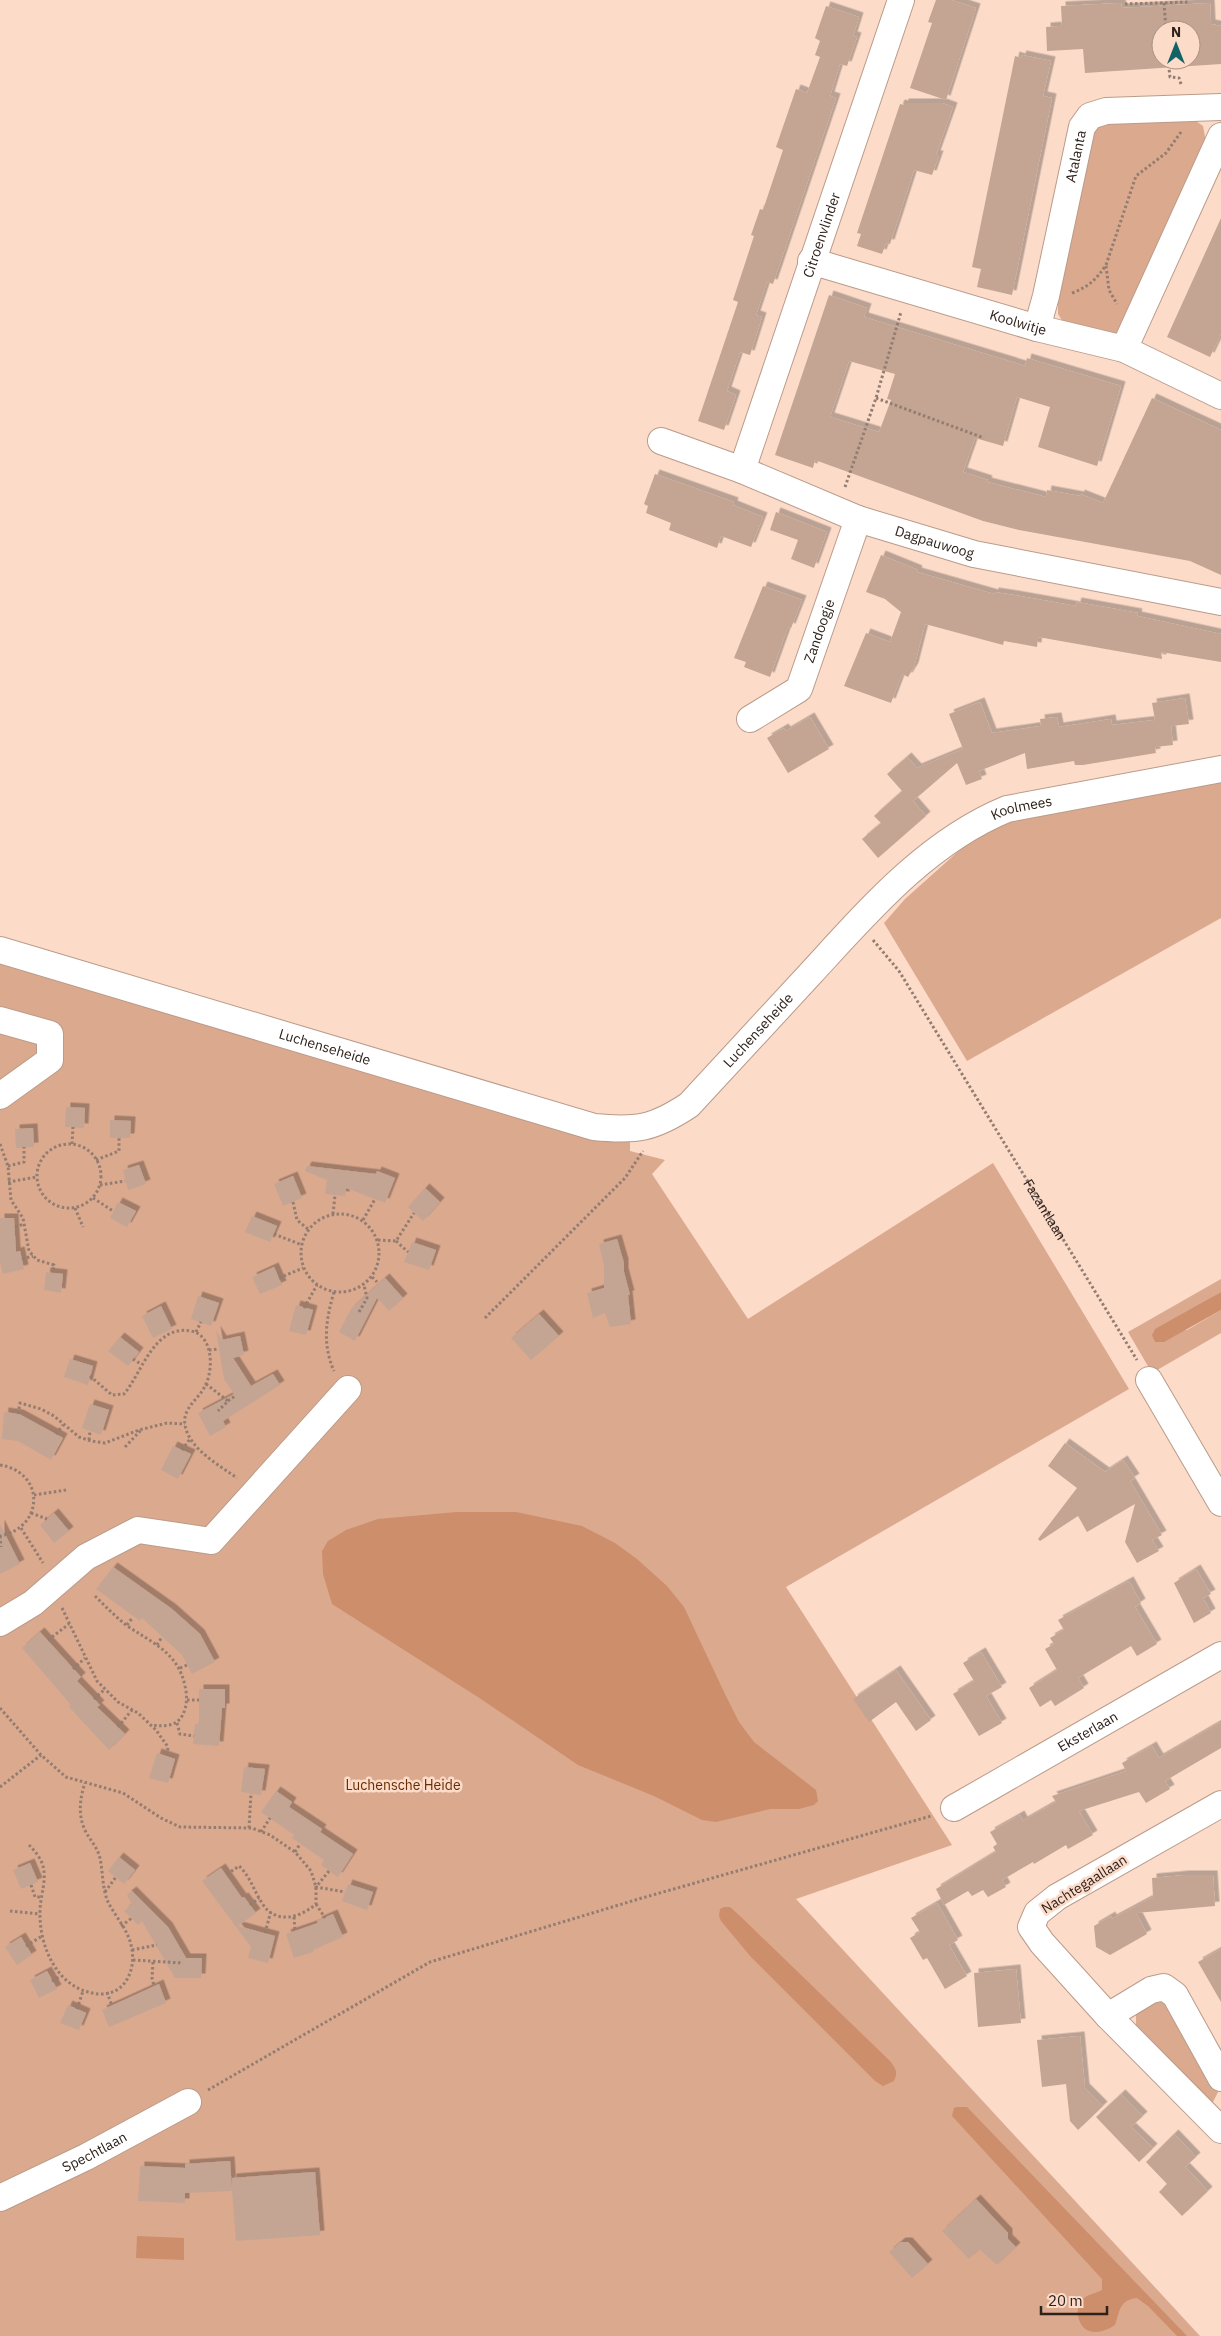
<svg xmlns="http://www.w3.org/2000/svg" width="1221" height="2336" font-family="'IBM Plex Sans',sans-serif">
  <defs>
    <filter id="shadow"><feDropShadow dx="4.5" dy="-4.5" stdDeviation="0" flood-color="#0004"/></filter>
  </defs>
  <rect width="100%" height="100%" fill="#fcdbc9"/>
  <path fill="#dba98e" d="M 1196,121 L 1203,126 L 1206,142 L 1122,325 L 1115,335 L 1063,322 L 1058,314 L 1058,302 L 1091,134 L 1097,127 L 1104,124 Z
    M 1221,780 L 1221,918 L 967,1061 L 884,923 L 905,899 L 981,831 L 1023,816 Z
    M 0,961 L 630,1141 L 630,1151 L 665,1160 L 652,1174 L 748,1319 L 993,1163 L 1129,1389 L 786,1587 L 952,1845 L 796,1899 L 1200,2336 L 0,2336 Z
    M 1221,1279 L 1221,1292 L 1153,1332 L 1187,1330 L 1221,1310 L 1221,1333 L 1152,1373 L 1128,1332 Z
    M 1160,2000 L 1164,2000 L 1217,2087 L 1218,2092 L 1213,2102 L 1207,2102 L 1136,2026 L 1136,2014 Z"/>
  <path fill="#cd8e6c" d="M 1221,1292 L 1221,1310 L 1164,1342 L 1155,1342 L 1152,1335 L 1155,1329 Z
    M 457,1512 L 516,1512 L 582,1526 L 615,1543 L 637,1559 L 667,1586 L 684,1607 L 725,1694 L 739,1722 L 754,1742 L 816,1790 L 818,1801 L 814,1805 L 799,1809 L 770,1809 L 716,1822 L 702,1820 L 654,1796 L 578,1765 L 481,1699 L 332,1604 L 323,1574 L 322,1551 L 328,1541 L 346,1530 L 378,1519 Z
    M 724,1907 L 730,1907 L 740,1916 L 890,2061 C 896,2069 898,2072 894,2081 L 883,2086 L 875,2081 L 751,1957 L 721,1921 L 719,1916 L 720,1909 Z
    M 957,2107 L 967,2107 L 1187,2336 L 1177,2336 L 1148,2306 L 1137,2298 C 1119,2300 1120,2311 1115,2325 C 1100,2335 1082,2336 1078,2316 C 1077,2312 1078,2305 1081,2301 C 1086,2294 1095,2294 1102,2290 L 1102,2279 L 952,2116 L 954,2108 Z
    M 137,2236 L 184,2238 L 184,2260 L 136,2258 Z"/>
  <path fill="#c4a594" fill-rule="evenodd" filter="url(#shadow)" d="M 936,0 L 951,0 L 976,8 L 946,100 L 910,88 L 932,23 L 928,22 Z
    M 1121,3 L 1122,8 L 1210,3 L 1211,24 L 1221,26 L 1221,64 L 1085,73 L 1083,49 L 1047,51 L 1046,27 L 1062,26 L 1061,6 ZM 1161,30 L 1191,30 L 1191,60 L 1161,60 Z
    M 826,6 L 859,17 L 853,36 L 857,37 L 847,66 L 840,64 L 830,96 L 836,98 L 773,284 L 767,282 L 756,315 L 762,317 L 750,355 L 740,352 L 727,391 L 736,395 L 724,430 L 698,421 L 738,302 L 733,300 L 754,236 L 751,235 L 760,209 L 763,210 L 783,150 L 776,147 L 796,89 L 807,93 L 820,57 L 815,55 L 820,41 L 815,38 Z
    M 1022,55 L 1051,61 L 1043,96 L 1052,98 L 1012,295 L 977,287 L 981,269 L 972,267 L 1015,56 L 1021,58 Z
    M 904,103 L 942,103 L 953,107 L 936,155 L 939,155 L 932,175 L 914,170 L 890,244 L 886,243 L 882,254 L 857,246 L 861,234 L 857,233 L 900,104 L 904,105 Z
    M 1221,218 L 1221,334 L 1210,357 L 1167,337 Z
    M 829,295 L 867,308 L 864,317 L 1025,366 L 1027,358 L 1121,386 L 1097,466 L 1038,447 L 1050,407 L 1017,397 L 1003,446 L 975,438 L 963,472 L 988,480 L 987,482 L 1046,497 L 1047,490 L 1080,496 L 1080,494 L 1103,503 L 1152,398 L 1221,430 L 1221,575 L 1190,561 L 1019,530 L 983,521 L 815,460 L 813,468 L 775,455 ZM 849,361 L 895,374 L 887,399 L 891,400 L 879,432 L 830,417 Z
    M 655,474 L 734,502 L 733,505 L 763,517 L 751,547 L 721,536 L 717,548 L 669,530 L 671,523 L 646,513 L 648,506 L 644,504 Z
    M 776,512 L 827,532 L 814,568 L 791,559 L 798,540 L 770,530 Z
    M 881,555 L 918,570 L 917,572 L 994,594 L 994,592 L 1014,595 L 1076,606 L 1077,602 L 1138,613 L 1137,616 L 1221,634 L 1221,662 L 1161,652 L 1162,659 L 1038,637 L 1037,647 L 1004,641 L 1003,645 L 925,624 L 914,667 L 908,677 L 902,674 L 891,703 L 844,686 L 866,633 L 890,642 L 901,612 L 885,599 L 866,592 Z
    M 763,586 L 802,600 L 791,628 L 788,627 L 770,677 L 744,667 L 746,662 L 734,658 Z
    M 1185,698 L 1189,724 L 1171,726 L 1173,745 L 1155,747 L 1156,753 L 1083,765 L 1075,765 L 1074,761 L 1027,769 L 1025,753 L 979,771 L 982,779 L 966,785 L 957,763 L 913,801 L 926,816 L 878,858 L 862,839 L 881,823 L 874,816 L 902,791 L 887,774 L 907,757 L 917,768 L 963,749 L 949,714 L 980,702 L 992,733 L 1041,726 L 1040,719 L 1057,717 L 1059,727 L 1111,719 L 1112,725 L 1155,720 L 1152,703 Z
    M 810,717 L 829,749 L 788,773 L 767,738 L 784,728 L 786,731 Z
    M 66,1107 L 85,1108 L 84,1128 L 65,1127 Z
    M 110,1120 L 131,1121 L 130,1138 L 110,1138 Z
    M 33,1128 L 34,1147 L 16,1148 L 15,1129 Z
    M 139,1165 L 146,1184 L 128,1190 L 123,1170 Z
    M 307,1166 L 376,1174 L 377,1171 L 395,1178 L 385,1203 L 346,1188 L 345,1196 L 325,1194 L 327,1180 L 305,1171 Z
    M 293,1176 L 302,1198 L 283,1206 L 274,1184 Z
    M 425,1188 L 440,1202 L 423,1221 L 408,1207 Z
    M 118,1202 L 136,1211 L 127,1227 L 110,1218 Z
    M 252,1216 L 277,1226 L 270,1242 L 245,1232 Z
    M 0,1218 L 14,1218 L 16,1252 L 20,1251 L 24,1269 L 3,1274 L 0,1262 Z
    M 617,1239 L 624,1263 L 624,1272 L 630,1295 L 628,1295 L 631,1324 L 610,1327 L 605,1313 L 593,1318 L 587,1293 L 604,1288 L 604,1266 L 599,1244 Z
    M 412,1242 L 436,1250 L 429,1270 L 404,1262 Z
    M 274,1267 L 282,1285 L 260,1294 L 252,1277 Z
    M 46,1272 L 63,1274 L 61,1293 L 44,1290 Z
    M 385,1278 L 403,1298 L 389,1311 L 377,1298 L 355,1341 L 339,1332 L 351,1309 Z
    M 198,1296 L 219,1303 L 211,1326 L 191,1319 Z
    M 296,1305 L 313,1310 L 306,1335 L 289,1331 Z
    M 161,1306 L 172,1329 L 153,1338 L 142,1316 Z
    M 539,1314 L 559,1336 L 531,1360 L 511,1338 Z
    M 216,1330 L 222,1340 L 240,1336 L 244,1355 L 233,1358 L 251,1386 L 273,1374 L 280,1385 L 223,1421 L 226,1427 L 210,1436 L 198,1413 L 234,1394 L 224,1379 Z
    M 120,1337 L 139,1352 L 128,1366 L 108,1351 Z
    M 70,1359 L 93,1366 L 88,1385 L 64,1377 Z
    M 90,1404 L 109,1410 L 101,1435 L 82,1428 Z
    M 4,1412 L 19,1414 L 63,1438 L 51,1460 L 18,1441 L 2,1439 Z
    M 1065,1443 L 1105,1472 L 1123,1460 L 1135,1478 L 1130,1481 L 1162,1535 L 1152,1540 L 1159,1551 L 1137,1563 L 1125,1542 L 1135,1504 L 1087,1532 L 1078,1516 L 1040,1541 L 1038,1539 L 1077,1488 L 1048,1466 Z
    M 173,1446 L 191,1454 L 178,1479 L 161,1470 Z
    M 54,1513 L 69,1531 L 54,1543 L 40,1525 Z
    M 0,1524 L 20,1564 L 0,1574 Z
    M 113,1567 L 172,1609 L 200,1634 L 215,1662 L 192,1674 L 182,1655 L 142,1618 L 140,1621 L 96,1589 Z
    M 1196,1569 L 1211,1594 L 1203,1598 L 1211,1613 L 1194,1623 L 1174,1583 Z
    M 1129,1581 L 1141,1603 L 1135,1607 L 1157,1644 L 1137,1656 L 1131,1646 L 1078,1678 L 1084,1688 L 1055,1706 L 1051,1700 L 1040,1707 L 1029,1688 L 1057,1670 L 1045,1649 L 1054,1644 L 1050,1638 L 1064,1630 L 1058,1620 Z
    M 40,1632 L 81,1677 L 77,1681 L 100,1705 L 97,1707 L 125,1734 L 109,1750 L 69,1707 L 71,1705 L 22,1648 Z
    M 981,1652 L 1002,1687 L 986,1696 L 1002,1723 L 979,1736 L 953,1694 L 974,1681 L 963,1663 Z
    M 896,1670 L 931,1720 L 916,1731 L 896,1702 L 869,1722 L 853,1699 Z
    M 199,1689 L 225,1689 L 225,1708 L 222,1708 L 219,1746 L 193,1744 L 195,1724 L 199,1724 Z
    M 1221,1722 L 1221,1748 L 1165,1781 L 1170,1789 L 1146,1803 L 1139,1792 L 1079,1811 L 1093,1835 L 1068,1849 L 1066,1845 L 1034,1864 L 1033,1862 L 1002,1880 L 1006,1887 L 988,1897 L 983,1890 L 972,1896 L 968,1891 L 944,1905 L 936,1889 L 996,1852 L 993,1847 L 997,1844 L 990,1832 L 1020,1815 L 1023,1821 L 1056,1802 L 1052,1796 L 1126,1771 L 1122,1763 L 1152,1746 L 1159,1758 Z
    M 157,1753 L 175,1759 L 168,1783 L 149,1778 Z
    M 244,1767 L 265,1769 L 261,1795 L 241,1792 Z
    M 276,1791 L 292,1802 L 289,1807 L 322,1829 L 320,1832 L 353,1854 L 338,1877 L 321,1865 L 324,1860 L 292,1838 L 294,1835 L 261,1812 Z
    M 119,1857 L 135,1870 L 124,1884 L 108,1871 Z
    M 30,1863 L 38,1882 L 21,1889 L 13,1870 Z
    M 221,1868 L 242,1898 L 244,1897 L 256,1913 L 238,1926 L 275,1936 L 268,1963 L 248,1958 L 251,1947 L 202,1881 Z
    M 1185,1875 L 1213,1875 L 1215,1906 L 1136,1913 L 1147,1934 L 1110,1955 L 1096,1947 L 1094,1926 L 1111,1916 L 1112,1919 L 1153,1897 L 1152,1878 Z
    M 348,1884 L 373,1892 L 367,1910 L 342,1901 Z
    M 132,1891 L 168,1927 L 186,1958 L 202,1958 L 201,1978 L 175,1978 L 142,1921 L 138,1925 L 124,1911 L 132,1904 L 127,1895 Z
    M 937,1903 L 958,1940 L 949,1945 L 967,1976 L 945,1989 L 927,1958 L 923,1960 L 910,1938 L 920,1932 L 911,1918 Z
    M 333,1914 L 343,1937 L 313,1950 L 313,1952 L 294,1958 L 286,1934 L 318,1923 L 317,1921 Z
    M 21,1937 L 32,1955 L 17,1965 L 5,1947 Z
    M 1221,1949 L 1221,2002 L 1198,1962 Z
    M 1016,1969 L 1021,2023 L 978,2027 L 974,1973 Z
    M 47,1971 L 57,1989 L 39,1998 L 30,1980 Z
    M 159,1984 L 166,2003 L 109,2027 L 102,2010 Z
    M 68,2005 L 86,2013 L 79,2030 L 60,2023 Z
    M 1080,2036 L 1085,2088 L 1103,2106 L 1078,2130 L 1070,2121 L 1066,2084 L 1042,2087 L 1037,2040 Z
    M 1121,2094 L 1143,2116 L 1131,2127 L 1153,2148 L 1139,2162 L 1096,2117 Z
    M 1174,2134 L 1196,2157 L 1185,2167 L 1208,2191 L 1182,2216 L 1159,2192 L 1167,2184 L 1146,2162 Z
    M 230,2161 L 232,2190 L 232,2178 L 315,2172 L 320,2235 L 236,2241 L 232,2191 L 185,2193 L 185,2203 L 138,2201 L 140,2166 L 185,2168 L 185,2164 Z
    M 976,2199 L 1008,2233 L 1008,2239 L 1016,2247 L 997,2265 L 979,2249 L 969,2259 L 942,2231 Z
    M 901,2242 L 908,2242 L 928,2264 L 912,2278 L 889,2252 Z"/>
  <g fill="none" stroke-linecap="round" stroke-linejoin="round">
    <g stroke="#ba9b8a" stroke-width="28">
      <g id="minor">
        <path id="s2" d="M 811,261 L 1037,328 L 1124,349 L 1221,396"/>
        <path id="s3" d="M 1037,328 L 1046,296 L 1082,127 L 1090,116 L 1106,111 L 1221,107"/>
        <path d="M 1124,349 L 1221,136"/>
        <path id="s4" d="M 661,441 L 742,470 L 858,519 L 974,554 L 1221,602"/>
        <path id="s5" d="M 742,470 L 901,0"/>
        <path id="s6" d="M 750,719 L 799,689 L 858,519"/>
        <path id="s7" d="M 0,950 L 594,1127 C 636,1131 653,1129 689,1105 C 730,1061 771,1016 812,972 C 869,910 927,842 1007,809 L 1221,769"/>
        <path d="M 0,1020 L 50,1034 L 50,1060 L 0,1096"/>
        <path d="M 1149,1380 L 1221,1503"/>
        <path d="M 0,1623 L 33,1603 L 86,1557 L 138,1530 L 211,1541 L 348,1389"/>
        <path d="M 1221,1804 L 1057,1897 L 1037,1913 L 1031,1927 L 1042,1943 L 1108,2016 L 1221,2130"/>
        <path id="s8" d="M 954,1808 L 1221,1655"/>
        <path d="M 1108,2016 L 1151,1990 L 1164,1987 L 1175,1995 L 1221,2078"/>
        <path id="s9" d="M 0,2198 L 86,2157 L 188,2102"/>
      </g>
    </g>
    <g stroke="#937d71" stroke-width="3" stroke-dasharray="2.5 2.5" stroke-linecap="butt">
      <path d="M 1164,3 L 1166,30"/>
      <path d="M 1125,4 L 1189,2"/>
      <path d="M 1168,60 L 1170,77 L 1179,78 L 1181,84"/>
      <path d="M 1106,266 L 1109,290 L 1117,304"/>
      <path d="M 1072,293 C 1088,287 1096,280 1106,265 L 1136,176 L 1166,153 L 1181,132"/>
      <path d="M 876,398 L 984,438"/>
      <path d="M 845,487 L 876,398 L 901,312"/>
      <path id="s1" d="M 873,940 L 899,971 L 1137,1360"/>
      <path d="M 0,1144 L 8,1166 L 11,1200 L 23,1218 L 29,1251 L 37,1260 L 54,1265 L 53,1273"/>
      <path d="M 72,1144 L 73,1127"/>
      <circle cx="69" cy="1176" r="32"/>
      <path d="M 96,1160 L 119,1151 L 119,1138"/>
      <path d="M 8,1166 L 24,1162 L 24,1147"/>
      <path d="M 8,1182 L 37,1177"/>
      <path d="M 100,1185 L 125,1181"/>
      <path d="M 93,1198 L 113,1211"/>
      <path d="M 293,1202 L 297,1220 L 308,1229"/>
      <path d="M 75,1208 L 83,1227"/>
      <circle cx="340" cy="1253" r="39"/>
      <path d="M 333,1214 L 335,1195"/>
      <path d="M 363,1220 L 375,1199"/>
      <path d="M 15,1227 L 24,1224"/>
      <path d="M 274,1234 L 302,1245"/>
      <path d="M 378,1240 L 396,1241 L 414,1213"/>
      <path d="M 396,1241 L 408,1252"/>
      <path d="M 22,1259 L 33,1256"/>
      <path d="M 372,1277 L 377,1282"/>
      <path d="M 279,1278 L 303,1268"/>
      <path d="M 334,1292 C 326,1319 322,1344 334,1371"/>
      <path d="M 304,1308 L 317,1285"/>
      <path d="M 359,1312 L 367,1298 L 364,1285"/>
      <path d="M 485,1318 L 625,1178 L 643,1151"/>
      <path d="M 196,1332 L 201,1322"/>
      <path d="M 209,1350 L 218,1349"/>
      <path d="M 133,1359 L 141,1364"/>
      <path d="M 90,1376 L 112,1395 L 124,1394 C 142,1373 154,1324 191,1331 C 213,1335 214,1369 205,1386 C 199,1399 182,1408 185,1425 C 189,1449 219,1465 237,1478"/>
      <path d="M 206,1384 L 228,1401 L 218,1411"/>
      <path d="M 228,1401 L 235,1396"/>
      <path d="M 18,1414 L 20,1403 L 41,1409 L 54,1416 L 79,1437 L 91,1441 L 105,1443 L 139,1430 L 167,1423 L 185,1424"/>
      <path d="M 56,1434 L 63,1425"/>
      <path d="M 89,1440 L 90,1431"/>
      <path d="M 125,1447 L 142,1429"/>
      <path d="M 182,1450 L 190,1439"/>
      <path d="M 0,1465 C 45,1472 45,1527 0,1536"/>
      <path d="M 34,1495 L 66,1490"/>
      <path d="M 31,1513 L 47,1519"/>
      <path d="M 21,1528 L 43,1563"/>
      <path d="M 0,1536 L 1,1547"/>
      <path d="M 95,1596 C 105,1606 115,1616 126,1625 C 152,1643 178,1652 185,1686 C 187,1694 187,1702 185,1709 C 180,1726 168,1727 152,1725"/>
      <path d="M 62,1608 L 97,1681 L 118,1702 L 138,1713 L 156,1730 L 168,1747 L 167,1756"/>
      <path d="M 127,1625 L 133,1617"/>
      <path d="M 48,1640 L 69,1624"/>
      <path d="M 157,1645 L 162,1637"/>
      <path d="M 180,1668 L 187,1665"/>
      <path d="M 73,1669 L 85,1658"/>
      <path d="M 94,1699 L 105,1689"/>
      <path d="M 187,1700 L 199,1700"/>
      <path d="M 0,1708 L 41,1755 L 66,1777 L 123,1793 L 161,1818 L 180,1827 L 252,1828 L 270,1835 L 295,1852 L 311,1871 L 316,1887 L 316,1904 C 300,1918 275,1925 262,1903 C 254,1891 250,1876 239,1866 L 226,1875"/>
      <path d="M 177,1723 L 180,1734 L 194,1736"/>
      <path d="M 118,1727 L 132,1710"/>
      <path d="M 0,1787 L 41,1755"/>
      <path d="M 249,1828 L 251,1793"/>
      <path d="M 261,1832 L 270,1818"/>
      <path d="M 29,1845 C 34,1850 39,1856 42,1863 C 48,1879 40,1895 40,1912 C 39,1948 59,1992 100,1994 C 126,1995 137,1968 131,1945 C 128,1930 115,1916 108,1902 C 102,1888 103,1872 100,1858 C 97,1846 88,1838 84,1828 C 78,1813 80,1798 85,1783"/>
      <path d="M 295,1852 L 300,1844"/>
      <path d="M 329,1871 L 316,1887 L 345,1892"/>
      <path d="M 31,1885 L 35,1897 L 41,1897"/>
      <path d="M 105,1892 L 116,1877"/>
      <path d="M 316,1904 L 325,1918"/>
      <path d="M 250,1905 L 259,1898"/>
      <path d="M 10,1911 L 40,1914"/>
      <path d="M 294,1917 L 295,1931"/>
      <path d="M 121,1926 L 132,1918"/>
      <path d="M 265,1933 L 271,1911"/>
      <path d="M 26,1946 L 42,1936"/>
      <path d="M 132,1950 L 157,1945"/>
      <path d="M 133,1960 L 183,1963"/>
      <path d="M 153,1962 L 152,1978 L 154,1986"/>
      <path d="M 52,1981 L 61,1976"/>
      <path d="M 107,1992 L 112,2006"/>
      <path d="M 77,2009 L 83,1991"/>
      <path d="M 208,2090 L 430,1962 L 642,1898 L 931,1816"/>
    </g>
    <use href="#minor" stroke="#fff" stroke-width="26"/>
  </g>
  <g text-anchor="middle" stroke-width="5" stroke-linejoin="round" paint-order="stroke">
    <g font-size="14" fill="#2d211b" stroke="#fcdbc9">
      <text dy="5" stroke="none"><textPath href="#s3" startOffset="176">Atalanta</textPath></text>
      <text dy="5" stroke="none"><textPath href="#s5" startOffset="248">Citroenvlinder</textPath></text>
      <text dy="5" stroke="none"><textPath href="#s2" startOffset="216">Koolwitje</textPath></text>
      <text dy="5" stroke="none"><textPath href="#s4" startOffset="292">Dagpauwoog</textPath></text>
      <text dy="5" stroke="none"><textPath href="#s6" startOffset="119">Zandoogje</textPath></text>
      <text dy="5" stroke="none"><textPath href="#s7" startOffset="1172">Koolmees</textPath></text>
      <text dy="5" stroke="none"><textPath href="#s7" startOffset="822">Luchenseheide</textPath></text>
      <text dy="5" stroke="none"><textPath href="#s7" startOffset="339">Luchenseheide</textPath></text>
      <text dy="5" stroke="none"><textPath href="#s1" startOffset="320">Fazantlaan</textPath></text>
      <text dy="5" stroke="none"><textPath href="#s8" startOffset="154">Eksterlaan</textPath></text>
      <text transform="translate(1084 1884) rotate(-32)" y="5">Nachtegaallaan</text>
      <text dy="5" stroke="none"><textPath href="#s9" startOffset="105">Spechtlaan</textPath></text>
    </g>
    <g font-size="14" fill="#672d03" stroke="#fcdbc9">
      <text x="403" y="1790">Luchensche Heide</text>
    </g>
  </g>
  <g transform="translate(1176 45)"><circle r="24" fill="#fcdbc9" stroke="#a99183"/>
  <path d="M0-4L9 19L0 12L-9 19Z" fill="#126266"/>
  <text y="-8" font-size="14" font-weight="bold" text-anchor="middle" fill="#2d211b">N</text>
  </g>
  <path d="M1041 2306v8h66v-8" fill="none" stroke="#2d211b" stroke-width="2.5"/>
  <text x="1048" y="2306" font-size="15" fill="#2d211b" stroke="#fcdbc9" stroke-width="4" paint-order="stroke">20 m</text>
</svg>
